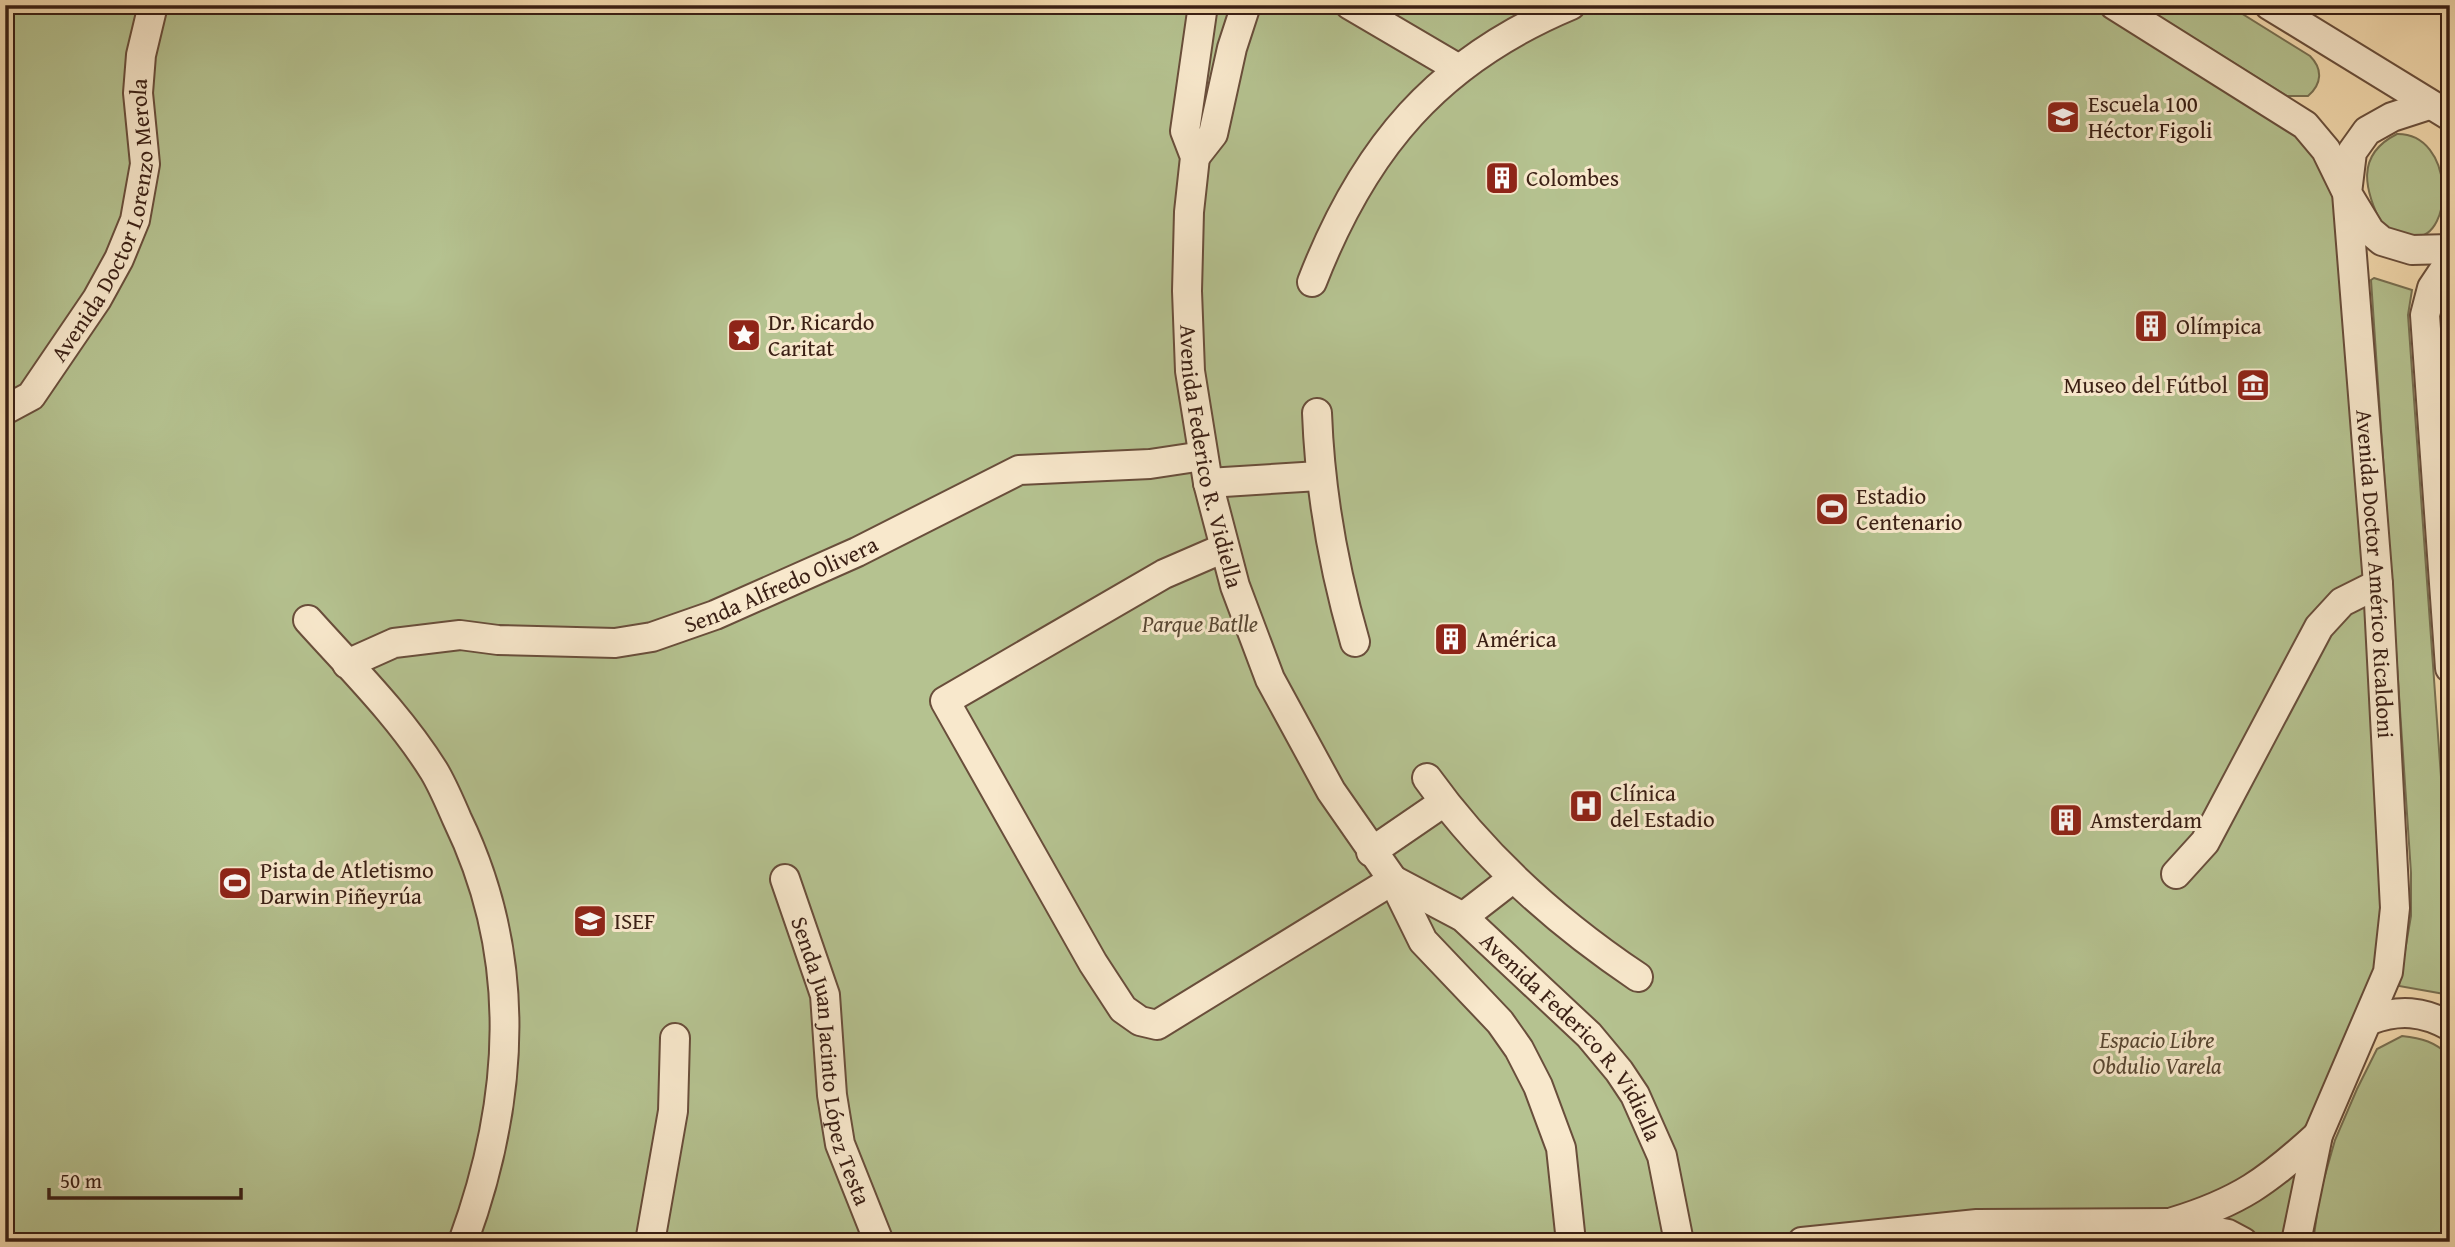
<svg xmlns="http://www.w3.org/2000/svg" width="2455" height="1247" font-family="'Gentium Book Plus',serif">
  <rect width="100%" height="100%" fill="#f5dcb0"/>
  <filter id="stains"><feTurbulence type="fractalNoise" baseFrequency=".00286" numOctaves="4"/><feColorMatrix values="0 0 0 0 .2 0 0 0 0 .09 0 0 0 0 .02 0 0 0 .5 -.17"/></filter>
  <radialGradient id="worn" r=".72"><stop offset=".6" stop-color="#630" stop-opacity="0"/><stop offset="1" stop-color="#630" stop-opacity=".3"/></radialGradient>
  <path fill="#b5c290" stroke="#787052" stroke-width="2" d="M 5,5 L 2114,5 L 2269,99 L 2336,166 L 2395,908 L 2296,1242 L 5,1242 Z
    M 2141,5 L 2228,5 L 2310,56 C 2323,69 2322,84 2308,96 L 2287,96 Z
    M 2397,134 C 2455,133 2455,238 2414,237 C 2404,237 2392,230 2383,227 C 2364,190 2355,155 2397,134 Z
    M 2374,278 L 2412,290 L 2408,315 L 2450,903 L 2450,995 L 2399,986 L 2411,916 L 2411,873 L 2371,280 Z
    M 2402,1036 C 2422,1038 2435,1042 2450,1056 L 2450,1242 L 2313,1242 L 2320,1193 L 2335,1140 L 2357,1089 L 2377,1049 Z"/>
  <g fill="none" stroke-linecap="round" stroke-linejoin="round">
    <g stroke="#694e3b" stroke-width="32">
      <g id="minor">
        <path id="s1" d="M 1203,5 L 1185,131 L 1195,157 L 1189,212 L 1187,291 L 1190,371 L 1208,483 L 1235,586 L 1270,679 L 1331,791 L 1393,880 L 1423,941 L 1500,1022 L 1519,1049 L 1538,1086 L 1561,1148 L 1571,1242"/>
        <path d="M 1350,5 L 1459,69"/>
        <path id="s2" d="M 2114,5 L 2305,125 L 2326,150 L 2347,193 L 2378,584 L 2395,908 L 2388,972 L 2318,1135 L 2296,1242"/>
        <path d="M 2269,5 L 2450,116"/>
        <path d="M 2429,105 L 2392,117 L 2367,131 L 2352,152 L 2347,193 L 2370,231 L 2382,241 L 2412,250 L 2450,249"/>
        <path d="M 1195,157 L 1213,134 L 1232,48 L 1246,5"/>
        <path d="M 2450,261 L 2432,288 L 2425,315 L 2450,668"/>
        <path d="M 1312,282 C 1364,148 1437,61 1571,5"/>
        <path id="s3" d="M 5,410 L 31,396 L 97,299 L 119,259 L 135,220 L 145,164 L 138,93 L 141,55 L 153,5"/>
        <path d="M 1317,413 C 1320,493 1333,566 1355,642"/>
        <path d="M 1208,483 L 1319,476"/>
        <path d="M 1224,548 L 1164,574 L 945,701 L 1093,963 L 1123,1009 L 1140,1021 L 1157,1025 L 1393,880"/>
        <path d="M 308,620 C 352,669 399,715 434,771 C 443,786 450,803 457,819 C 524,957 515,1100 463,1242"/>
        <path id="s4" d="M 347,664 L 394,643 L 460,635 L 498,640 L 615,643 L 652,637 L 715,615 L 857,552 L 1019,470 L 1150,464 L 1203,456"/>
        <path d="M 1427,778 C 1485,859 1556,922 1638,977"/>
        <path d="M 1371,852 L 1444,802"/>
        <path d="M 2176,874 L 2205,842 L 2319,627 L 2342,602 L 2378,584"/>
        <path id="s5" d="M 785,879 L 825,995 L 832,1095 L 840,1144 L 879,1242"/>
        <path id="s6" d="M 1393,880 L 1463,917 L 1589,1035 L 1619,1071 L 1635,1095 L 1662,1156 L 1679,1242"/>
        <path d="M 1463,917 L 1512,879"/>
        <path d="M 2370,1020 C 2399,1009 2423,1011 2450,1026"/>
        <path d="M 2173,1222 C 2239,1202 2268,1181 2318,1135"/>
        <path d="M 650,1242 L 673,1111 L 675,1038"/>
        <path d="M 1802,1242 L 1977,1224 L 2171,1223 L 2228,1234 L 2243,1242"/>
      </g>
    </g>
    <use href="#minor" stroke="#f8e8cc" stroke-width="28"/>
  </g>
  <defs>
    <g id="school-square" transform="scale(1.75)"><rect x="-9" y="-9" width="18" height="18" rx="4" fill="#8f2418" stroke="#f8e8cc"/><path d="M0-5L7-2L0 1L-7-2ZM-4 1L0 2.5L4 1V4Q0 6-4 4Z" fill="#fff"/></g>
    <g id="building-square" transform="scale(1.75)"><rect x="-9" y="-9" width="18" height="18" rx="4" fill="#8f2418" stroke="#f8e8cc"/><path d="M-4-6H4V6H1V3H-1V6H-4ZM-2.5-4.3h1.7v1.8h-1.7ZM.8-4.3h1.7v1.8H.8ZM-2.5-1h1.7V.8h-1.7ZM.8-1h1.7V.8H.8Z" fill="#fff"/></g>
    <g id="sight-square" transform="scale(1.75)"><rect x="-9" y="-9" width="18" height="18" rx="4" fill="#8f2418" stroke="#f8e8cc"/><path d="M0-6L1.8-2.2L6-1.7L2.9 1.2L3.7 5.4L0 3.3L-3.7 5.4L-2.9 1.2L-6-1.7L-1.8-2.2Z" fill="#fff"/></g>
    <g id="museum-square" transform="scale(1.75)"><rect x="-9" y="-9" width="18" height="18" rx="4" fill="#8f2418" stroke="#f8e8cc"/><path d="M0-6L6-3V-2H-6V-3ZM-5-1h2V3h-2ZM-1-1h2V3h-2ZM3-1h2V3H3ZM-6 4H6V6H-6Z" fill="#fff"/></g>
    <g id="stadium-square" transform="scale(1.75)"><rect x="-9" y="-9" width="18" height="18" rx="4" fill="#8f2418" stroke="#f8e8cc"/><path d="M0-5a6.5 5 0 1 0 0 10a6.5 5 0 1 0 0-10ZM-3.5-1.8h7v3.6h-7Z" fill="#fff"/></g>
    <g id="hospital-square" transform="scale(1.75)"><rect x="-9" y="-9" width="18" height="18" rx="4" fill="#8f2418" stroke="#f8e8cc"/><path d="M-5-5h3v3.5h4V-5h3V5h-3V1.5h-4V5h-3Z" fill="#fff"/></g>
    <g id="university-square" transform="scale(1.75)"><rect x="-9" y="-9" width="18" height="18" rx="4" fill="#8f2418" stroke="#f8e8cc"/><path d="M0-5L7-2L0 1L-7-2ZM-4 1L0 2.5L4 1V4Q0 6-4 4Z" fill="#fff"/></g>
  </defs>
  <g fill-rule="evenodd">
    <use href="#school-square" x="2063" y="117"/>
    <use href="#building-square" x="1502" y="178"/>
    <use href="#building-square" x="2151" y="326"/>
    <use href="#sight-square" x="744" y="335"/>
    <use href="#museum-square" x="2253" y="385"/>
    <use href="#stadium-square" x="1832" y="509"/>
    <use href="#building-square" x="1451" y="639"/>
    <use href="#hospital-square" x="1586" y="806"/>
    <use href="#building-square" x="2066" y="820"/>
    <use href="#stadium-square" x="235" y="883"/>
    <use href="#university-square" x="590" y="921"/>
  </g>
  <g text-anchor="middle" stroke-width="6" stroke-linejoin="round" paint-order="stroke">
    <g font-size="23" fill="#3a1f14" stroke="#f8e8cc" text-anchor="start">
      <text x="2088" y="112">Escuela 100<tspan x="2088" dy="26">Héctor Figoli</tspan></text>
      <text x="1526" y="186">Colombes</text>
      <text x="768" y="330">Dr. Ricardo<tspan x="768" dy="26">Caritat</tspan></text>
      <text x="2176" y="334">Olímpica</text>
      <text x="2228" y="393" text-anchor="end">Museo del Fútbol</text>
      <text x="1856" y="504">Estadio<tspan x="1856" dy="26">Centenario</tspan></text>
      <text x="1476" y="647">América</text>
      <text x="1610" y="801">Clínica<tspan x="1610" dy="26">del Estadio</tspan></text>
      <text x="2090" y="828">Amsterdam</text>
      <text x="260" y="878">Pista de Atletismo<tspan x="260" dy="26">Darwin Piñeyrúa</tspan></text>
      <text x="614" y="929">ISEF</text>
    </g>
    <g font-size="23" fill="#3a1f14" stroke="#f8e8cc">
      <text dy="8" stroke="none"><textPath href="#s3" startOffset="226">Avenida Doctor Lorenzo Merola</textPath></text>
      <text dy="8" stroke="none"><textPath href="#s1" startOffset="457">Avenida Federico R. Vidiella</textPath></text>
      <text dy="8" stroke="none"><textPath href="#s2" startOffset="688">Avenida Doctor Américo Ricaldoni</textPath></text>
      <text dy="8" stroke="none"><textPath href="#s4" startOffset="450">Senda Alfredo Olivera</textPath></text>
      <text dy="8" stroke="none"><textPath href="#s6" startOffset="242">Avenida Federico R. Vidiella</textPath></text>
      <text dy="8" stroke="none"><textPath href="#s5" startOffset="189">Senda Juan Jacinto López Testa</textPath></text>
    </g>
    <g font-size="23" font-style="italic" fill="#594833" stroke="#f8e8cc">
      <text x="1200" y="632">Parque Batlle</text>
      <text x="2157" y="1048">Espacio Libre<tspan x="2157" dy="26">Obdulio Varela</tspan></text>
    </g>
  </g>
  <rect width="2455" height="1247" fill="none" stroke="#f5dcb0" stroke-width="28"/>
  <rect x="7" y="7" width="2441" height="1233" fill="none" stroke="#3a1f14" stroke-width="3.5"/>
  <rect x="14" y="14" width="2427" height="1219" fill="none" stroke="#3a1f14" stroke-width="2"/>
  <path d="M49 1188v10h192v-10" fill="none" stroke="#3a1f14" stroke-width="3.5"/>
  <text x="60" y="1188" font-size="21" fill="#3a1f14" stroke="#f8e8cc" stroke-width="5" paint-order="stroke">50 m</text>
  <rect width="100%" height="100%" filter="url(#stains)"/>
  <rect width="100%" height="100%" fill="url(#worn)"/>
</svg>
